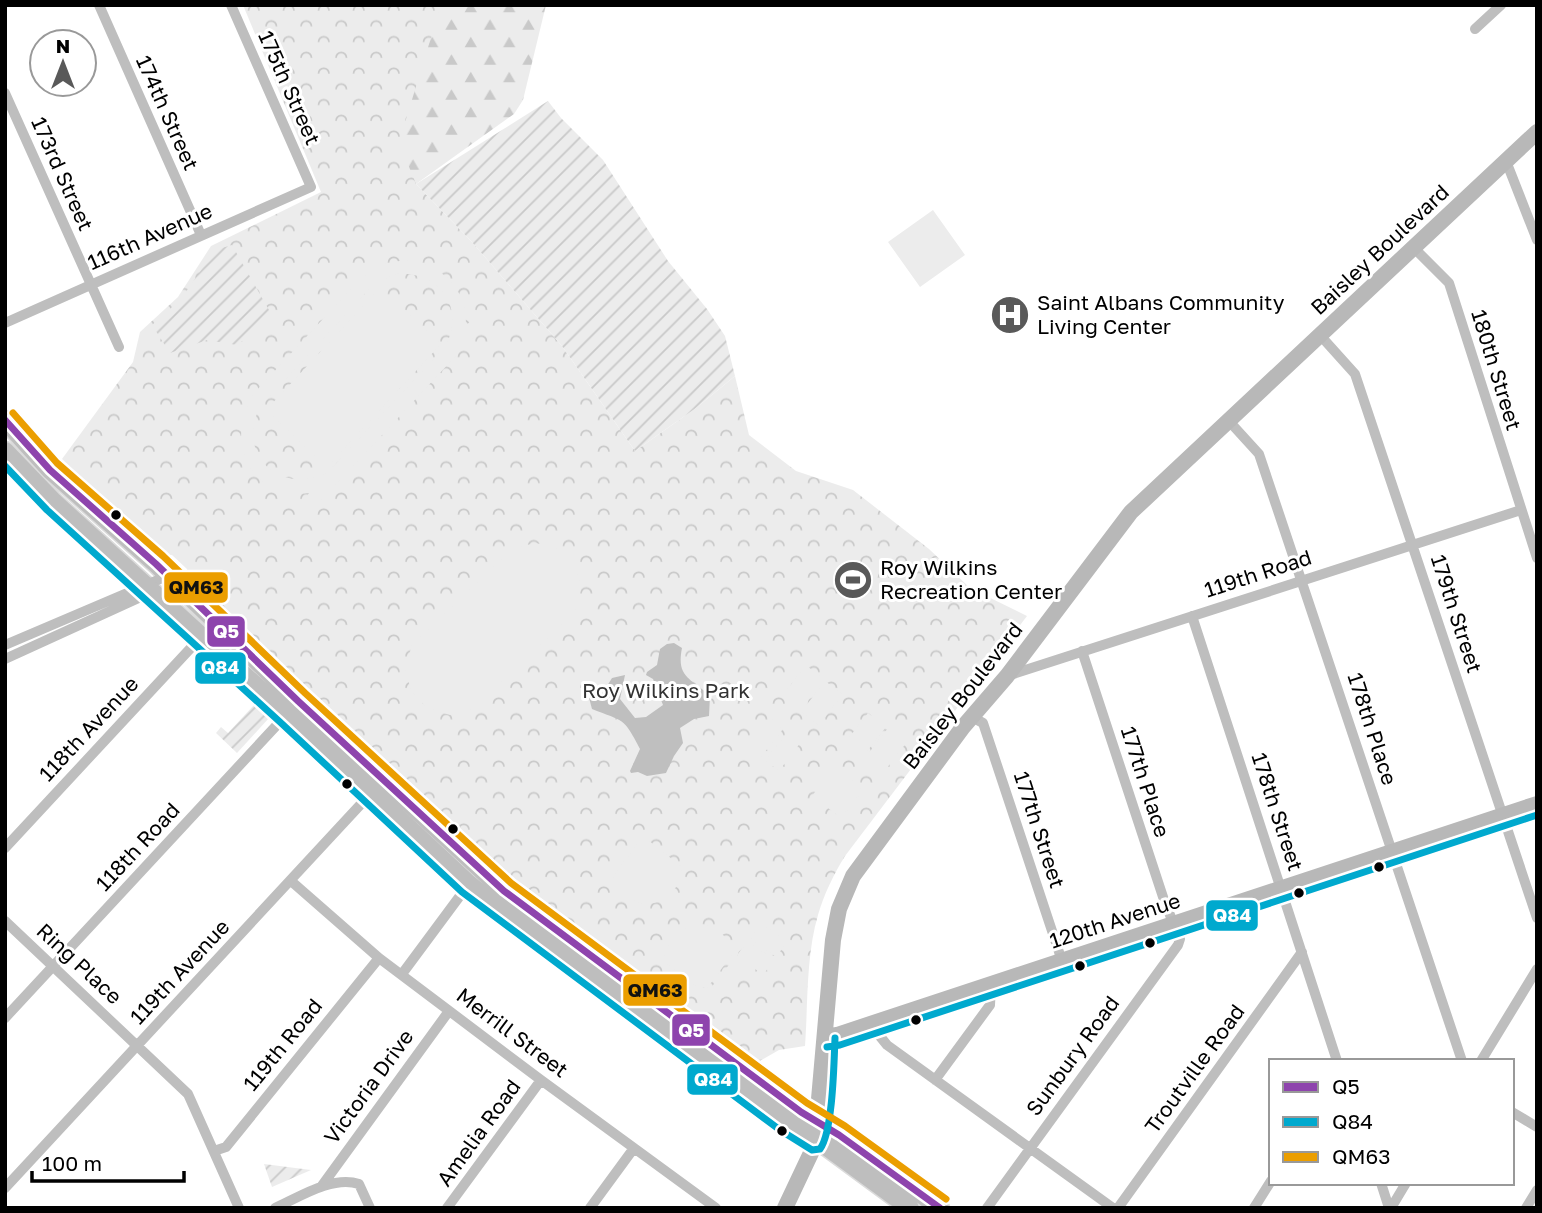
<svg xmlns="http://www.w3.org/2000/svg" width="1542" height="1213" font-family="'Golos Text',sans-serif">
  <defs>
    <pattern id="forest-firs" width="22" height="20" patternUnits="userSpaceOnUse" patternTransform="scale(1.75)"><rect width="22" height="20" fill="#ececec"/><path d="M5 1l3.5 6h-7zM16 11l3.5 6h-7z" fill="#c9c9c9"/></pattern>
    <pattern id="park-crowns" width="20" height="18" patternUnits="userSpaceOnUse" patternTransform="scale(1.75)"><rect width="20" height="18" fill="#ececec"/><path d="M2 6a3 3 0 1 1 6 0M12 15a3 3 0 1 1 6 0" fill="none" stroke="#c9c9c9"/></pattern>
    <pattern id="garden-furrows" width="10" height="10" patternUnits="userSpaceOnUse" patternTransform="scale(1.75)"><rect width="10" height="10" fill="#ececec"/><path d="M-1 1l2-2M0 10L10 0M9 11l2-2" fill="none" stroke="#c9c9c9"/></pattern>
  </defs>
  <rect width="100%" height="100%" fill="#fff"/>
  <path fill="url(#forest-firs)" d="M 440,5 L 546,5 L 523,100 L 514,114 L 416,184 L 420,200 L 298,237 Z"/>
  <path fill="url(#park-crowns)" d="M 243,5 L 441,5 L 399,142 L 416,184 L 471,241 L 562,346 L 635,451 L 696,408 L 735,376 L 749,435 L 796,471 L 853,490 L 929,549 L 970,588 L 1027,616 L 845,856 C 834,874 824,894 818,915 C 806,955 808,1005 805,1046 L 779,1050 L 758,1062 L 518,883 L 189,581 L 187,569 L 172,555 L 164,556 L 62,459 L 133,362 L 140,332 L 178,297 L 211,246 L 321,192 Z"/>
  <path fill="url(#garden-furrows)" d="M 548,101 L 561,118 L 603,160 L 668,261 L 707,309 L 725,336 L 735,376 L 696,408 L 635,451 L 562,346 L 471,241 L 416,184 Z
    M 232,245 L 273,317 L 237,345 L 207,340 L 170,353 L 152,325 L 181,299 L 215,250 Z
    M 254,705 L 269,718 L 237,753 L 216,733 L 221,727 L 228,733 Z
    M 264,1164 L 311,1170 L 272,1187 Z"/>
  <path fill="#ececec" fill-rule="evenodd" d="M 933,210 L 965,255 L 920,287 L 888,242 Z
    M 404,260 C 440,263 467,287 466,325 L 471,321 L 480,330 L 314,508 L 305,499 L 309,493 C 249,500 222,438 256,391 L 361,278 L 380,265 ZM 397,274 C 440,271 466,308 445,347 L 328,472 C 282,497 235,455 260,407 L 371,287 L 379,281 Z
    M 380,288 L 441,344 L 327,467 L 266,410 Z
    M 536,543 L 559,549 L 576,566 L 581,589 L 575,612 L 473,709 L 450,715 L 427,708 L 411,691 L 405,668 L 412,645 L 513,548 Z
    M 806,665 L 823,679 L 800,710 L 782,696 Z
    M 825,681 L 843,694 L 819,725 L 801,712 Z
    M 868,713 L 886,727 L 862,758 L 844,744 Z
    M 770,718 L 783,729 L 761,757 L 748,747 Z
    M 888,728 L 907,742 L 883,773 L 864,759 Z
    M 788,732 L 801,742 L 779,771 L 765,760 Z
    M 834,767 L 846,777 L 824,806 L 812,796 Z
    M 850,779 L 863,790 L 841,818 L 828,808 Z
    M 648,840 L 682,867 C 679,911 627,917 613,876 L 639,842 Z
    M 761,923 L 787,942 L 776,957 L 750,938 Z
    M 699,924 C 717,927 727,935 734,952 L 708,987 L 699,988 L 664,962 C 666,940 678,928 699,924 Z
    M 748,941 L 774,960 L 763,975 L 737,955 Z
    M 735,957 L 747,966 L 723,998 L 710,989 Z"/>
  <path fill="#bfbfbf" d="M 674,643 L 682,648 C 676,678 691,678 710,696 L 709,716 L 694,719 L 680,728 L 683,743 L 674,756 L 666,773 L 647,776 L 638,772 L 631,773 L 630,771 L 640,749 C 623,716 624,722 592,709 L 588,694 L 602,694 L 612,678 L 625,675 L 620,699 L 635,718 L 646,717 L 663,705 L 653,679 L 646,675 L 647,672 L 657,665 L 660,649 L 667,644 Z"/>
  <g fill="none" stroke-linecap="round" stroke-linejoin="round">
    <g stroke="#dbdbdb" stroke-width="21">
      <path id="primary" d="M 5,420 L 50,470 L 156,564 L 298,701 L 504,891 L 801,1112 L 839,1135 L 940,1208
        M 5,451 L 54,502 L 287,714 L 469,884 L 497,907 L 792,1126 L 827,1147 L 910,1208"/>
    </g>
    <path stroke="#bebebe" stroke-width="10" d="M 99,5 L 201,235
      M 1475,29 L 1501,5
      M 5,93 L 119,347
      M 1506,161 L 1537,240
      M 1413,247 L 1449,283 L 1537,558
      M 5,323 L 311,187 L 231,5
      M 1319,334 L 1355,374 L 1537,918
      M 1228,420 L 1259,454 L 1462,1061
      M 1192,616 L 1337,1061
      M 5,645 L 167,576
      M 5,659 L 143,596 L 147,586
      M 1010,675 L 1521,510
      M 972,717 L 983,723 L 1062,961
      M 5,848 L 201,637
      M 291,881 L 379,958 L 541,1080 L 716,1208
      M 5,921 L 188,1094 L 239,1208
      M 402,974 L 471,881
      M 5,1018 L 289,712
      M 870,1024 L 887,1045 L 1113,1208
      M 1481,1061 L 1537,969
      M 935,1080 L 990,1005 L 991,984
      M 1512,1112 L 1537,1127
      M 214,1151 L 226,1147 L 379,958
      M 1381,1183 L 1389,1208
      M 321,1187 L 449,1011
      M 5,1188 L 374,790
      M 275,1208 C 299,1197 333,1175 359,1184 L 370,1208
      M 447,1208 L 541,1080
      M 590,1208 L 634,1148
      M 987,1208 L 1178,945 L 1180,939 L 1165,903 L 1082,651
      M 1118,1208 L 1302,952
      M 1254,1208 L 1271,1181
      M 1391,1208 L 1406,1183
      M 1526,1208 L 1537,1190"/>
    <path stroke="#b8b8b8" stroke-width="16" d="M 825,1037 L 837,1035 L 1537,804
      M 785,1208 L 811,1153 L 817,1122 L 833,940 L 839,909 L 853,876 L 963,727 L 1007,676 L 1131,512 L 1537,132"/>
    <use href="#primary" stroke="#bebebe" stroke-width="18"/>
    <g stroke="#fff" stroke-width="12">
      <path id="bus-1" d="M 5,420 L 50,470 L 156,564 L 298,701 L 504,891 L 801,1112 L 839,1135 L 940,1208"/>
    </g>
    <g stroke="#fff" stroke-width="12">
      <path id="bus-2" d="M 5,466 L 47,510 L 280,722 L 462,892 L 780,1130 L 812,1150 L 820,1149 C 833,1132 834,1061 835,1038
        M 827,1047 L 840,1045 L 1537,815"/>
    </g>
    <g stroke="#fff" stroke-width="12">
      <path id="bus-3" d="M 13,413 L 57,463 L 163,556 L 305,693 L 511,883 L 807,1103 L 845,1126 L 946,1199"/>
    </g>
    <use href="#bus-1" stroke="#8e44ad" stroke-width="7"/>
    <use href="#bus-2" stroke="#00a9ce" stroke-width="7"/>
    <use href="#bus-3" stroke="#eb9e00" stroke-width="7"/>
  </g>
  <defs>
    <g id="hospital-disc" transform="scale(2.0125)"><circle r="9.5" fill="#595959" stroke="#fff"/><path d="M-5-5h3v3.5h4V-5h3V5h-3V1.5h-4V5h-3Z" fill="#fff"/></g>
    <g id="stadium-disc" transform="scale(2.0125)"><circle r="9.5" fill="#595959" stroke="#fff"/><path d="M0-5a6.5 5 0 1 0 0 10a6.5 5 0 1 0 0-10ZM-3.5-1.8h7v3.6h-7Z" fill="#fff"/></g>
  </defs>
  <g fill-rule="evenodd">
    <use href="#hospital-disc" x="1010" y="315"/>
    <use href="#stadium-disc" x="853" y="580"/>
  </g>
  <g fill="#000" stroke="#fff" stroke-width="2.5">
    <circle cx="116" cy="515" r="6"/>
    <circle cx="347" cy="784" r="6"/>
    <circle cx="453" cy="829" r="6"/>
    <circle cx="1379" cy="867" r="6"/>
    <circle cx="1299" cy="893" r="6"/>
    <circle cx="1150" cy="943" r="6"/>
    <circle cx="1080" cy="966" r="6"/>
    <circle cx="916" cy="1020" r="6"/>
    <circle cx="782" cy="1131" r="6"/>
  </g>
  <g text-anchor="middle" stroke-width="6" stroke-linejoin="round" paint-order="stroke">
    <g font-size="21" fill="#000" stroke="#fff">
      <text transform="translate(289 88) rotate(66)" y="7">175th Street</text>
      <text transform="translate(167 113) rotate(66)" y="7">174th Street</text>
      <text transform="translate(62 174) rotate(66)" y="7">173rd Street</text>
      <text transform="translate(150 237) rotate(-24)" y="7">116th Avenue</text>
      <text transform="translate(1380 250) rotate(-43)" y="7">Baisley Boulevard</text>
      <text transform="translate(1496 370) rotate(73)" y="7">180th Street</text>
      <text transform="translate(1258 574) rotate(-18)" y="7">119th Road</text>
      <text transform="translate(1456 614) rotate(72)" y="7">179th Street</text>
      <text transform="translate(963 696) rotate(-52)" y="7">Baisley Boulevard</text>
      <text transform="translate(89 729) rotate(-47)" y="7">118th Avenue</text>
      <text transform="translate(1372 729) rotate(72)" y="7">178th Place</text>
      <text transform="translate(1145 782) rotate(72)" y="7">177th Place</text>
      <text transform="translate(1277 812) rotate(72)" y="7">178th Street</text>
      <text transform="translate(1039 830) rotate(72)" y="7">177th Street</text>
      <text transform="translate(138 847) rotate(-47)" y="7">118th Road</text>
      <text transform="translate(1115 921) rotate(-18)" y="7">120th Avenue</text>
      <text transform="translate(79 964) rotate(43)" y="7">Ring Place</text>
      <text transform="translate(180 972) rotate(-47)" y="7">119th Avenue</text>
      <text transform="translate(512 1033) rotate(37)" y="7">Merrill Street</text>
      <text transform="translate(283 1045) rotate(-51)" y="7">119th Road</text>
      <text transform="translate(1073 1056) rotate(-54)" y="7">Sunbury Road</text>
      <text transform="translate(1195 1069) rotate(-54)" y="7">Troutville Road</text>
      <text transform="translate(369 1087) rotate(-54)" y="7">Victoria Drive</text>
      <text transform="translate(479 1133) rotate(-54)" y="7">Amelia Road</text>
    </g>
    <g font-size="21" fill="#000" stroke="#fff" text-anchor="start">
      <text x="1037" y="310">Saint Albans Community<tspan x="1037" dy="24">Living Center</tspan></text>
      <text x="880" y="575">Roy Wilkins<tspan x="880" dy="24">Recreation Center</tspan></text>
    </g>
    <g font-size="21" fill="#333" stroke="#fff">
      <text x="666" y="698">Roy Wilkins Park</text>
    </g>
  </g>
  <g stroke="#fff" stroke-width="2.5">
    <rect x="163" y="571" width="66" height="33" rx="7" fill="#eb9e00"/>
    <rect x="206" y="615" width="40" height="33" rx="7" fill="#8e44ad"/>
    <rect x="194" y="651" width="53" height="34" rx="7" fill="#00a9ce"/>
    <rect x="1205" y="899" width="54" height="33" rx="7" fill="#00a9ce"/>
    <rect x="622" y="973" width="66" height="34" rx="7" fill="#eb9e00"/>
    <rect x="671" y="1013" width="40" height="34" rx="7" fill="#8e44ad"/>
    <rect x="686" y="1063" width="53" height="33" rx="7" fill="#00a9ce"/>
  </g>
  <g font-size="19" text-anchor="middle" font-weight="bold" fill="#fff">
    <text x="226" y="638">Q5</text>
    <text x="220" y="674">Q84</text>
    <text x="1232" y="922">Q84</text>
    <text x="691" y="1037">Q5</text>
    <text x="713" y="1086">Q84</text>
  </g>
  <g font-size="19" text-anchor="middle" font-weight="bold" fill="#111">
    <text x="196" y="594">QM63</text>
    <text x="655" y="997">QM63</text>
  </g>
  <rect width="1542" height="1213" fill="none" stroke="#000000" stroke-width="14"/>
  <rect x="1269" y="1059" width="245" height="126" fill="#ffffff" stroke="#999999" stroke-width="2"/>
  <rect x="1283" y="1082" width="35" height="10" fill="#8e44ad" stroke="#999999" stroke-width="2"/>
  <text x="1332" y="1094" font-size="21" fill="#000000">Q5</text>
  <rect x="1283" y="1117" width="35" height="10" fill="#00a9ce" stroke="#999999" stroke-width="2"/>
  <text x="1332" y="1129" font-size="21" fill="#000000">Q84</text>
  <rect x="1283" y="1152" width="35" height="10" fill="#eb9e00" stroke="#999999" stroke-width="2"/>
  <text x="1332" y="1164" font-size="21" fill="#000000">QM63</text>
  <g transform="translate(63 63)"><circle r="33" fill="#ffffff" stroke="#999999" stroke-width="2"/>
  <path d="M0-5L12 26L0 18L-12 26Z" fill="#595959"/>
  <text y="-10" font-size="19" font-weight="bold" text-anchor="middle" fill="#000000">N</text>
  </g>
  <path d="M32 1171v10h152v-10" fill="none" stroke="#000000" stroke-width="3.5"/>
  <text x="42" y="1171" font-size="21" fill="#000000" stroke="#ffffff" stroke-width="5" paint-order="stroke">100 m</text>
</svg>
